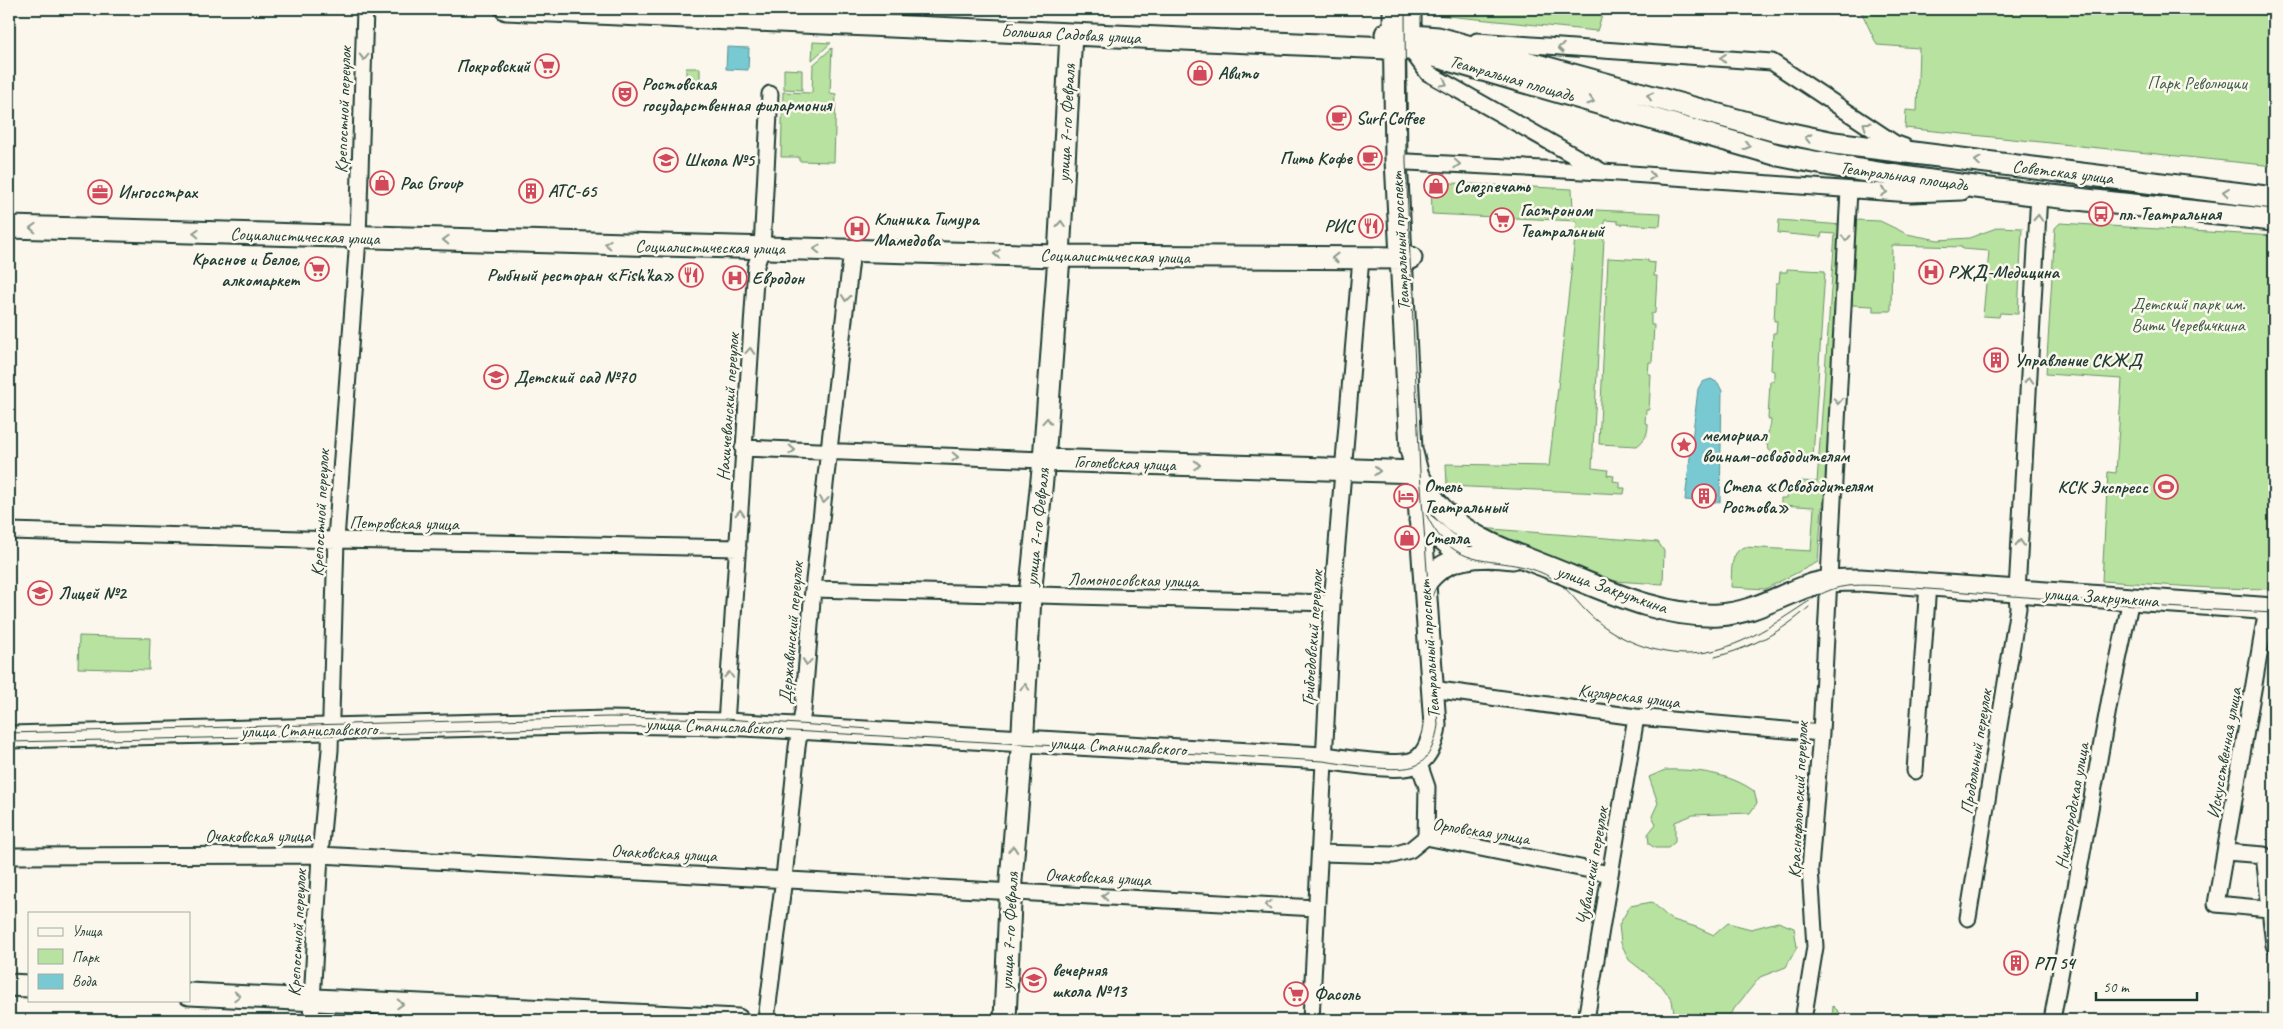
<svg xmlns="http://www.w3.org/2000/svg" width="2283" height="1029" font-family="Caveat,sans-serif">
  <rect width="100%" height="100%" fill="#fbf7ec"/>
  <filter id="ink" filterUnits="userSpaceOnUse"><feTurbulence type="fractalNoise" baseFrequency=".02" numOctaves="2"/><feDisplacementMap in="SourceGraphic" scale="10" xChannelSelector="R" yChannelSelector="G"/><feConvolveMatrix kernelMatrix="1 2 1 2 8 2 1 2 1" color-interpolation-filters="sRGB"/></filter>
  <g filter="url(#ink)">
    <path fill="#b7e29f" stroke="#6b906a" d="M 1437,9 L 1604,9 L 1597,31 L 1437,15 Z
      M 1860,9 L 2274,9 L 2274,166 L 1905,128 L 1906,110 L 1917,111 L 1919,48 L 1877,45 Z
      M 813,42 L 831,43 L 812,60 Z
      M 832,48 L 830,93 L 836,94 L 834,162 L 799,161 L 799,157 L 781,157 L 783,92 L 812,93 L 813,65 Z
      M 686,68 L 700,68 L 700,81 L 686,81 Z
      M 784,69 L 802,70 L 802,90 L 784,89 Z
      M 1431,182 L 1572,189 L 1573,209 L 1661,213 L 1660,226 L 1618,224 L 1618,221 L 1605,220 L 1592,468 L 1608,470 L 1607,475 L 1614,476 L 1613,481 L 1620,482 L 1620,488 L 1625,488 L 1624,494 L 1447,486 L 1446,464 L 1549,466 L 1577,221 L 1432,214 Z
      M 1779,220 L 1842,225 L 1826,507 L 1822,507 L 1818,562 L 1765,589 L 1731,587 C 1732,574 1729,551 1745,547 L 1811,551 L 1814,507 L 1781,505 L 1781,498 L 1787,498 L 1788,492 L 1794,492 L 1794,487 L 1800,487 L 1801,481 L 1817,482 L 1835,234 L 1822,233 L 1821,237 L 1778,233 Z
      M 1856,220 L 1880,221 L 1907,234 L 1938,240 L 1969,238 L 1999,227 L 2022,228 L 2018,314 L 2000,313 L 1999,317 L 1983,316 L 1989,251 L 1962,249 L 1962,247 L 1892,245 L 1891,311 L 1873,311 L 1873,306 L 1852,305 Z
      M 2060,223 L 2274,236 L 2274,589 L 2210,588 L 2102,581 L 2108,472 L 2116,473 L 2122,379 L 2046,374 L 2055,228 Z
      M 1608,258 L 1648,260 L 1648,262 L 1655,263 L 1654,276 L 1657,276 L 1655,313 L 1651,314 L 1651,325 L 1654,325 L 1652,362 L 1649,362 L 1648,374 L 1651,374 L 1649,410 L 1646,410 L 1645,423 L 1648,424 C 1648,434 1645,440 1637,446 L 1599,444 Z
      M 1787,269 L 1825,271 L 1813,458 C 1801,457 1770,461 1767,445 C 1765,434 1771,430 1771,420 L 1768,419 L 1770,381 L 1774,381 L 1774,371 L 1771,370 L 1773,333 L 1776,333 L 1777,321 L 1774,321 L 1776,283 L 1779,283 L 1780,272 L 1787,272 Z
      M 1479,528 L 1658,542 L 1664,551 L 1663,584 L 1613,581 Z
      M 79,636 L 150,638 L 149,670 L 78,668 Z
      M 1665,770 C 1695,769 1729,773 1754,791 L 1757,803 L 1750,813 L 1693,815 L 1675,822 L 1675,842 L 1668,848 L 1655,848 L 1649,844 L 1648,834 L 1656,824 L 1652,816 L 1658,803 L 1649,777 Z
      M 1652,902 L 1670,919 L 1696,927 L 1714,935 L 1728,923 L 1751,929 L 1778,922 L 1794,928 L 1797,947 L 1786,967 L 1760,977 L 1725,1020 L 1675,1020 L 1672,1000 L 1661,985 L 1629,960 L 1621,943 L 1619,925 L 1630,906 Z
      M 1833,1006 L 1847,1020 L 1832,1020 Z"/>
    <path fill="#79c9d3" stroke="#559193" d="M 727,47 L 749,48 L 748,70 L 726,69 Z
      M 1711,379 L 1718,383 L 1722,391 L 1720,502 L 1708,502 L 1709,490 L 1699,490 L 1698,501 L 1685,500 L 1698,389 L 1702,382 Z"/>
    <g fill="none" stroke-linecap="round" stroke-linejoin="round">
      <g stroke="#1f3d34" stroke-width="19">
        <path id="street" d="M 1477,41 L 1772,62 L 1894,143 L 1905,147
          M 1410,49 L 1428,73 L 1601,171
          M 1408,162 L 1603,172 L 1911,194 L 1962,192
          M 743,448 L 1044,460
          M 9,531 L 336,540 L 738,548
          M 813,589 L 1332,603
          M 2267,609 L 2216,904 L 2269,909
          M 1432,689 L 1636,717 L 1821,733
          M 726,724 L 756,265 L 762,248 L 770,94
          M 1418,761 L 1427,787 L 1426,837
          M 1915,771 L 1928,584
          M 2226,852 L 2264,855 L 2274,945
          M 1320,853 L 1393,855 L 1410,850 L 1426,837 L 1610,874
          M 9,856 L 320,855 L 1316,908
          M 1968,918 L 2018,608 L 2017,591 L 2039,194
          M 311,1020 L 320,855 L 330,750 L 336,540 L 358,238 L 365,9
          M 766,1020 L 784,878 L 797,747 L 803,711 L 813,589 L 852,250
          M 1311,1020 L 1332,603 L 1361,258
          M 1586,1020 L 1636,717
          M 1803,1020 L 1815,947 L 1810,869 L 1821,733 L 1849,190
          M 2052,1020 L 2110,698 L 2131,599"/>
      </g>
      <g stroke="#1f3d34" stroke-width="25">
        <path id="secondary" d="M 506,9 L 1410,49 L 1778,155 C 1941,188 2109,202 2274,220
          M 1410,9 L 1410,48
          M 1386,34 L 1438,38 L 1777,131 L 1834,143 L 2274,198
          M 9,227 L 1059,256 L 1411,258
          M 1044,460 L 1417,472
          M 1419,477 C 1428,494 1439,508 1454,521 C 1479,542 1515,554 1545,566 C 1599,587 1659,618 1719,615 C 1752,613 1777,597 1808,586 C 1825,580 1842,580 1860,580 L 2274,609
          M 1420,520 L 1465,558
          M 1425,584 C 1444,555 1481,554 1513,558
          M 9,737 L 608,722 L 726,724 L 1323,758 C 1344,760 1400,771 1416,762 C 1428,756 1434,737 1435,725 L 1417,472 L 1411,449 L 1396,160 L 1394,9
          M 9,985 L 29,986
          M 189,994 L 738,1020
          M 1005,1020 L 1011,880 L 1022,750 L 1030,596 L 1044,460 L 1059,256 L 1071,34"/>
      </g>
      <use href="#street" stroke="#fbf7ec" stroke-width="15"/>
      <use href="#secondary" stroke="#fbf7ec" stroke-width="21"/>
      <path stroke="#1f3d34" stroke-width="1" d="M 1426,514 C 1457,580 1502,550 1550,577 C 1566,586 1574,599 1586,611 C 1611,637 1650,653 1685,654 C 1725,654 1759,634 1791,613 C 1810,601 1825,588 1848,586 C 1864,584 1882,586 1898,587 C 1932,589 1966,592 1999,595 C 2091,602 2183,609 2274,613
        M 1431,600 C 1437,572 1468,566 1493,569
        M 1715,657 C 1750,648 1782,632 1809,607
        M 9,733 L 609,717 L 726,719 L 870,729
        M 9,742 L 349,735 L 608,727 L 703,726 L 1323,761 C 1344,764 1399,774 1417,765 C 1430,759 1436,739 1438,725 L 1420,472 L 1410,258 L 1406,162 L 1405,9"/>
    </g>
    <defs><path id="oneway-chevron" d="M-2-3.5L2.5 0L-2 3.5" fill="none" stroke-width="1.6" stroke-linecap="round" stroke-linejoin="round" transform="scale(1.25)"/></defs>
    <g stroke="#8d9a90">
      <use href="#oneway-chevron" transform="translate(1561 48) rotate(-176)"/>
      <use href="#oneway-chevron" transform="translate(364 57) rotate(92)"/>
      <use href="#oneway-chevron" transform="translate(1723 58) rotate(-176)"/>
      <use href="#oneway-chevron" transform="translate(1444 83) rotate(29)"/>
      <use href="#oneway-chevron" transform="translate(1650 96) rotate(-165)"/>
      <use href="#oneway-chevron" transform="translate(1591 101) rotate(16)"/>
      <use href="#oneway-chevron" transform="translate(1866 125) rotate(-146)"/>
      <use href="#oneway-chevron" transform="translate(1808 138) rotate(-168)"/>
      <use href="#oneway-chevron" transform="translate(1747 146) rotate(16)"/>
      <use href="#oneway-chevron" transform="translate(1978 161) rotate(-173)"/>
      <use href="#oneway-chevron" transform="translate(1457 164) rotate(3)"/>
      <use href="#oneway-chevron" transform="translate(1652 176) rotate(4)"/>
      <use href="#oneway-chevron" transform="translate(1884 192) rotate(4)"/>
      <use href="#oneway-chevron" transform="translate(2226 192) rotate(-173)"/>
      <use href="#oneway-chevron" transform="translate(2038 218) rotate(-87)"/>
      <use href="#oneway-chevron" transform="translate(1061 224) rotate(-87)"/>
      <use href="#oneway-chevron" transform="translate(33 228) rotate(-178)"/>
      <use href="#oneway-chevron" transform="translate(196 233) rotate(-178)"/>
      <use href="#oneway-chevron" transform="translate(1846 238) rotate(93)"/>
      <use href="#oneway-chevron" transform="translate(446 240) rotate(-178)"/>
      <use href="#oneway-chevron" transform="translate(608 244) rotate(-178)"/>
      <use href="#oneway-chevron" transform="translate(817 249) rotate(-179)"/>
      <use href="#oneway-chevron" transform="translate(997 254) rotate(-178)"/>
      <use href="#oneway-chevron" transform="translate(1335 258) rotate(-180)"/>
      <use href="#oneway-chevron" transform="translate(846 298) rotate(96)"/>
      <use href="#oneway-chevron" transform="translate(750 351) rotate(-86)"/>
      <use href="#oneway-chevron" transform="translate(2029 380) rotate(-87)"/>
      <use href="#oneway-chevron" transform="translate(1838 401) rotate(93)"/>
      <use href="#oneway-chevron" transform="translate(1047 421) rotate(-86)"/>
      <use href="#oneway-chevron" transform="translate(792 450) rotate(2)"/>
      <use href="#oneway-chevron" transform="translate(955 457) rotate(2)"/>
      <use href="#oneway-chevron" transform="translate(1197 465) rotate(2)"/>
      <use href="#oneway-chevron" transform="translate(1377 471) rotate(2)"/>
      <use href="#oneway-chevron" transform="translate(824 500) rotate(97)"/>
      <use href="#oneway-chevron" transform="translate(740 513) rotate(-87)"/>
      <use href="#oneway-chevron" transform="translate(2020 543) rotate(-87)"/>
      <use href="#oneway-chevron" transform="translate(807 662) rotate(95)"/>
      <use href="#oneway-chevron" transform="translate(729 675) rotate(-86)"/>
      <use href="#oneway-chevron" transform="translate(1025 687) rotate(-87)"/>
      <use href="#oneway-chevron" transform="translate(1013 849) rotate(-85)"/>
      <use href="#oneway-chevron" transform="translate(1105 896) rotate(-177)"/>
      <use href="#oneway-chevron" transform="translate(1268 905) rotate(-177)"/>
      <use href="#oneway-chevron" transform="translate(237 996) rotate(3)"/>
      <use href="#oneway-chevron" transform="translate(400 1004) rotate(3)"/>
    </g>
  </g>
  <defs>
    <g id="supermarket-ring" transform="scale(1.25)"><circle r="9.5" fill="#fbf7ec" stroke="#d1495b" stroke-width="1.5"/><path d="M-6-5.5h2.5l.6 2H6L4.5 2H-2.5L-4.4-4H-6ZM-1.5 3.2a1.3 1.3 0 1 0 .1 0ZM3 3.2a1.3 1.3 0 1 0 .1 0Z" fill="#d1495b"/></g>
    <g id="shop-ring" transform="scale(1.25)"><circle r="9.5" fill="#fbf7ec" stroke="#d1495b" stroke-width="1.5"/><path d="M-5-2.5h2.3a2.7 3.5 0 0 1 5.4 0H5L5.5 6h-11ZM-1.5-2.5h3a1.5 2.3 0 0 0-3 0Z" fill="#d1495b"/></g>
    <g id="theatre-ring" transform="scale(1.25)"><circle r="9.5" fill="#fbf7ec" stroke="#d1495b" stroke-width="1.5"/><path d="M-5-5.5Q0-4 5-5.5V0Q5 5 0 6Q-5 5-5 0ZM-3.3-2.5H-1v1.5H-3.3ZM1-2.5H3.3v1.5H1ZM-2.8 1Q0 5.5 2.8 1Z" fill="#d1495b"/></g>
    <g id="cafe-ring" transform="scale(1.25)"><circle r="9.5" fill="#fbf7ec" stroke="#d1495b" stroke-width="1.5"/><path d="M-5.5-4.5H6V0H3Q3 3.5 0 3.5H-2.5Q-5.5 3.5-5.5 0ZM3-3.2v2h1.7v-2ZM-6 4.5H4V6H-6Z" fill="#d1495b"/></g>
    <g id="school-ring" transform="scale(1.25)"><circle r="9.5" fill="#fbf7ec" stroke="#d1495b" stroke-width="1.5"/><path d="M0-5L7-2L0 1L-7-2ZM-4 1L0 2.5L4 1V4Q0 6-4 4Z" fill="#d1495b"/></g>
    <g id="building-ring" transform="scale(1.25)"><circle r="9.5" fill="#fbf7ec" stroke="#d1495b" stroke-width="1.5"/><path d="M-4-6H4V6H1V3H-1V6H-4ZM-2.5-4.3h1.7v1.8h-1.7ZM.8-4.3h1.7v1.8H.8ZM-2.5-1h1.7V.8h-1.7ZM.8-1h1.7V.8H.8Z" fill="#d1495b"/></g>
    <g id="office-ring" transform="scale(1.25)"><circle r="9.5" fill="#fbf7ec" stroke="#d1495b" stroke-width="1.5"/><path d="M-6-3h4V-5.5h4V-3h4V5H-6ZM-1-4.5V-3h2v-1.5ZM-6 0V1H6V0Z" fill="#d1495b"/></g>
    <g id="bus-ring" transform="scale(1.25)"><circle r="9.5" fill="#fbf7ec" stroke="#d1495b" stroke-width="1.5"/><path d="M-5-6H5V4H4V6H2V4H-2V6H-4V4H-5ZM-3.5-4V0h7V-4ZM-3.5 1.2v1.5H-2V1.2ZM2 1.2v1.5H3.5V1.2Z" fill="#d1495b"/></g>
    <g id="restaurant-ring" transform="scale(1.25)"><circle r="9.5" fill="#fbf7ec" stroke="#d1495b" stroke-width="1.5"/><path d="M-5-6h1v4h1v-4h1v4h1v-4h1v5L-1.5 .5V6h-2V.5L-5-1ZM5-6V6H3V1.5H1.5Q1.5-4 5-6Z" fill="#d1495b"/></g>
    <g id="hospital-ring" transform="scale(1.25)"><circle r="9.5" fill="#fbf7ec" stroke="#d1495b" stroke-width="1.5"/><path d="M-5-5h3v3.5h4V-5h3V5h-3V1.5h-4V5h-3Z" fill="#d1495b"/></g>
    <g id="sight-ring" transform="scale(1.25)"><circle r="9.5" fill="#fbf7ec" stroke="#d1495b" stroke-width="1.5"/><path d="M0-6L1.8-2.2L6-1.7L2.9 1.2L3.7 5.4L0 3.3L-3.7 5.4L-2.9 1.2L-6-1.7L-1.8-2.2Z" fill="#d1495b"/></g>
    <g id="stadium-ring" transform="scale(1.25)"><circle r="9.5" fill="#fbf7ec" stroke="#d1495b" stroke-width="1.5"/><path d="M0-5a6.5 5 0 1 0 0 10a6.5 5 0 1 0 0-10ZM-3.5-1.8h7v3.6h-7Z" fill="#d1495b"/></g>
    <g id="hotel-ring" transform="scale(1.25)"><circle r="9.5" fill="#fbf7ec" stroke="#d1495b" stroke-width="1.5"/><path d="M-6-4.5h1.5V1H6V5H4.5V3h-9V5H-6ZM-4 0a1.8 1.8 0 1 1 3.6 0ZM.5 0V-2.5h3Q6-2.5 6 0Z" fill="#d1495b"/></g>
  </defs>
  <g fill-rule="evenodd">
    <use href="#supermarket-ring" x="547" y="66"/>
    <use href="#shop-ring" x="1200" y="73"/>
    <use href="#theatre-ring" x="625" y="94"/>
    <use href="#cafe-ring" x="1339" y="118"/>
    <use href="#cafe-ring" x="1370" y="158"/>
    <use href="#school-ring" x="666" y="160"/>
    <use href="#shop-ring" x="382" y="183"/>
    <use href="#shop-ring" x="1436" y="186"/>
    <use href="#building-ring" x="531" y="191"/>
    <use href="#office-ring" x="100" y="192"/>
    <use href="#bus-ring" x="2101" y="214"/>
    <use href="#supermarket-ring" x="1502" y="220"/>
    <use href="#restaurant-ring" x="1371" y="226"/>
    <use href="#hospital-ring" x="857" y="229"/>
    <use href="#supermarket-ring" x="317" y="269"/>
    <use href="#hospital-ring" x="1931" y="272"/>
    <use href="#restaurant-ring" x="691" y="275"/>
    <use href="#hospital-ring" x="735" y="278"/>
    <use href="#building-ring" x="1996" y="360"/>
    <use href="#school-ring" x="496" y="377"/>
    <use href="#sight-ring" x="1684" y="445"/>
    <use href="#stadium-ring" x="2166" y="487"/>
    <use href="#hotel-ring" x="1406" y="496"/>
    <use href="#building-ring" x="1704" y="496"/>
    <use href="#shop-ring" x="1407" y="538"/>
    <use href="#school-ring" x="40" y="593"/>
    <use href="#building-ring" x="2016" y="963"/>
    <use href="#school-ring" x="1034" y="980"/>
    <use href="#supermarket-ring" x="1296" y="994"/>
  </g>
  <g text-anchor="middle" stroke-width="5" stroke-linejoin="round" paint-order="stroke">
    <g font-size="18" fill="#1f3d34" stroke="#fbf7ec">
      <text transform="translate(1071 34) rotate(3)" y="6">Большая Садовая улица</text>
      <text transform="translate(1512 78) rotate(16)" y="6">Театральная площадь</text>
      <text transform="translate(343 110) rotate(-88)" y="6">Крепостной переулок</text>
      <text transform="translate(1066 123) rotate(-87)" y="6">улица 7-го Февраля</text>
      <text transform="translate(2063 172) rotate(7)" y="6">Советская улица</text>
      <text transform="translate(1904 176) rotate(8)" y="6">Театральная площадь</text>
      <text transform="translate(305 236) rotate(2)" y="6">Социалистическая улица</text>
      <text transform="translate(1400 241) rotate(-93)" y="6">Театральный проспект</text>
      <text transform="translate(710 247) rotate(1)" y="6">Социалистическая улица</text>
      <text transform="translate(1115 256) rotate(1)" y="6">Социалистическая улица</text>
      <text transform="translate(728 407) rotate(-86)" y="6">Нахичеванский переулок</text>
      <text transform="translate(1125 463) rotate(2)" y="6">Гоголевская улица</text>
      <text transform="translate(320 513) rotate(-87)" y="6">Крепостной переулок</text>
      <text transform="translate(404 523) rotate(1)" y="6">Петровская улица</text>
      <text transform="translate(1037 527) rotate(-84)" y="6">улица 7-го Февраля</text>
      <text transform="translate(1133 580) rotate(1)" y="6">Ломоносовская улица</text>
      <text transform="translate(1612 589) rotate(19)" y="6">улица Закруткина</text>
      <text transform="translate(2101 597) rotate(4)" y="6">улица Закруткина</text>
      <text transform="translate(791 633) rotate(-85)" y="6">Державинский переулок</text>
      <text transform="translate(1312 638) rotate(-86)" y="6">Грибоедовский переулок</text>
      <text transform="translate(1429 649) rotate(-94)" y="6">Театральный проспект</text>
      <text transform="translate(1629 696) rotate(7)" y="6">Кизлярская улица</text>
      <text transform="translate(714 726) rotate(2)" y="6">улица Станиславского</text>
      <text transform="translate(309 730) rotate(-1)" y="6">улица Станиславского</text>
      <text transform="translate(1118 746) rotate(3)" y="6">улица Станиславского</text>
      <text transform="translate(1976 752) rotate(-81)" y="6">Продольный переулок</text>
      <text transform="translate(2224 753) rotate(-80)" y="6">Искусственная улица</text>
      <text transform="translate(1798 800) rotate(-87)" y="6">Краснофлотский переулок</text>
      <text transform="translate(2072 806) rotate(-80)" y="6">Нижегородская улица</text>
      <text transform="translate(1481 831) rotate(9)" y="6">Орловская улица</text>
      <text x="258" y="842">Очаковская улица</text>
      <text transform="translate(664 853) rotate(3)" y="6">Очаковская улица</text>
      <text transform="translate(1592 866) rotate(-80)" y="6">Чувашский переулок</text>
      <text transform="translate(1098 877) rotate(3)" y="6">Очаковская улица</text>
      <text transform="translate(1009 931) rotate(-87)" y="6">улица 7-го Февраля</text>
      <text transform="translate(297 933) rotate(-87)" y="6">Крепостной переулок</text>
    </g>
    <g font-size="18" font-weight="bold" fill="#1f3d34" stroke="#fbf7ec" text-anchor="start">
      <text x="530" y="72" text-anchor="end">Покровский</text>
      <text x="1218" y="79">Авито</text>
      <text x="642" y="90">Ростовская<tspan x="642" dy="21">государственная филармония</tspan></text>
      <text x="1356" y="124">Surf Coffee</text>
      <text x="1352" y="164" text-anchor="end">Пить Кофе</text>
      <text x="684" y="166">Школа №5</text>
      <text x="400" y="189">Pac Group</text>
      <text x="1454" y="192">Союзпечать</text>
      <text x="548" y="197">АТС-65</text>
      <text x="118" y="198">Ингосстрах</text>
      <text x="1520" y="216">Гастроном<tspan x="1520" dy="21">Театральный</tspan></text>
      <text x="2118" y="220">пл. Театральная</text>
      <text x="874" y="225">Клиника Тимура<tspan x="874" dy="21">Мамедова</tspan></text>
      <text x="1354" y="232" text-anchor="end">РИС</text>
      <text x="300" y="265" text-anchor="end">Красное и Белое,<tspan x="300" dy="21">алкомаркет</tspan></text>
      <text x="1948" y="278">РЖД-Медицина</text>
      <text x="674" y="281" text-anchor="end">Рыбный ресторан «Fish’ka»</text>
      <text x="752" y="284">Евродон</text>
      <text x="2014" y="366">Управление СКЖД</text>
      <text x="514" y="383">Детский сад №70</text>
      <text x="1702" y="441">мемориал<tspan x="1702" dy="21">воинам-освободителям</tspan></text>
      <text x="1424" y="492">Отель<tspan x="1424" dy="21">Театральный</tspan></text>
      <text x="1722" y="492">Стела «Освободителям<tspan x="1722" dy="21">Ростова»</tspan></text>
      <text x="2148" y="493" text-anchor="end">КСК Экспресс</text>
      <text x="1424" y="544">Стелла</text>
      <text x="58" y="599">Лицей №2</text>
      <text x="2034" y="969">РП 54</text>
      <text x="1052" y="976">вечерняя<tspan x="1052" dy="21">школа №13</tspan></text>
      <text x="1314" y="1000">Фасоль</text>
    </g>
    <g font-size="18" fill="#3d5e49" stroke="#fbf7ec">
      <text x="2197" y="89">Парк Революции</text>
      <text x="2188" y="310">Детский парк им.<tspan x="2188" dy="21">Вити Черевичкина</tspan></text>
    </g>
  </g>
  <rect width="2283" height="1029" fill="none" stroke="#fbf7ec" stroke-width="30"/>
  <rect x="15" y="15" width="2253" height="999" fill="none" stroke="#1f3d34" stroke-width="2" filter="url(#ink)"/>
  <rect x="28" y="912" width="162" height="90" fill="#fbf7ec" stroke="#a3ada2"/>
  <rect x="38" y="928" width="25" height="8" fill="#fbf7ec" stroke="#a3ada2"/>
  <text x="72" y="936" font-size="15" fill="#1f3d34">Улица</text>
  <rect x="38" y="949" width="25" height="15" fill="#b7e29f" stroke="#a3ada2"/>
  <text x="72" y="962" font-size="15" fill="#1f3d34">Парк</text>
  <rect x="38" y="974" width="25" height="15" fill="#79c9d3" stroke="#a3ada2"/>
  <text x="72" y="986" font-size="15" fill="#1f3d34">Вода</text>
  <path d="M2096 992v8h101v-8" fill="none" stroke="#1f3d34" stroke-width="2.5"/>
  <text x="2103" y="992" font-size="15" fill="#1f3d34" stroke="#fbf7ec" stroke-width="4" paint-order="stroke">50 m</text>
</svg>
